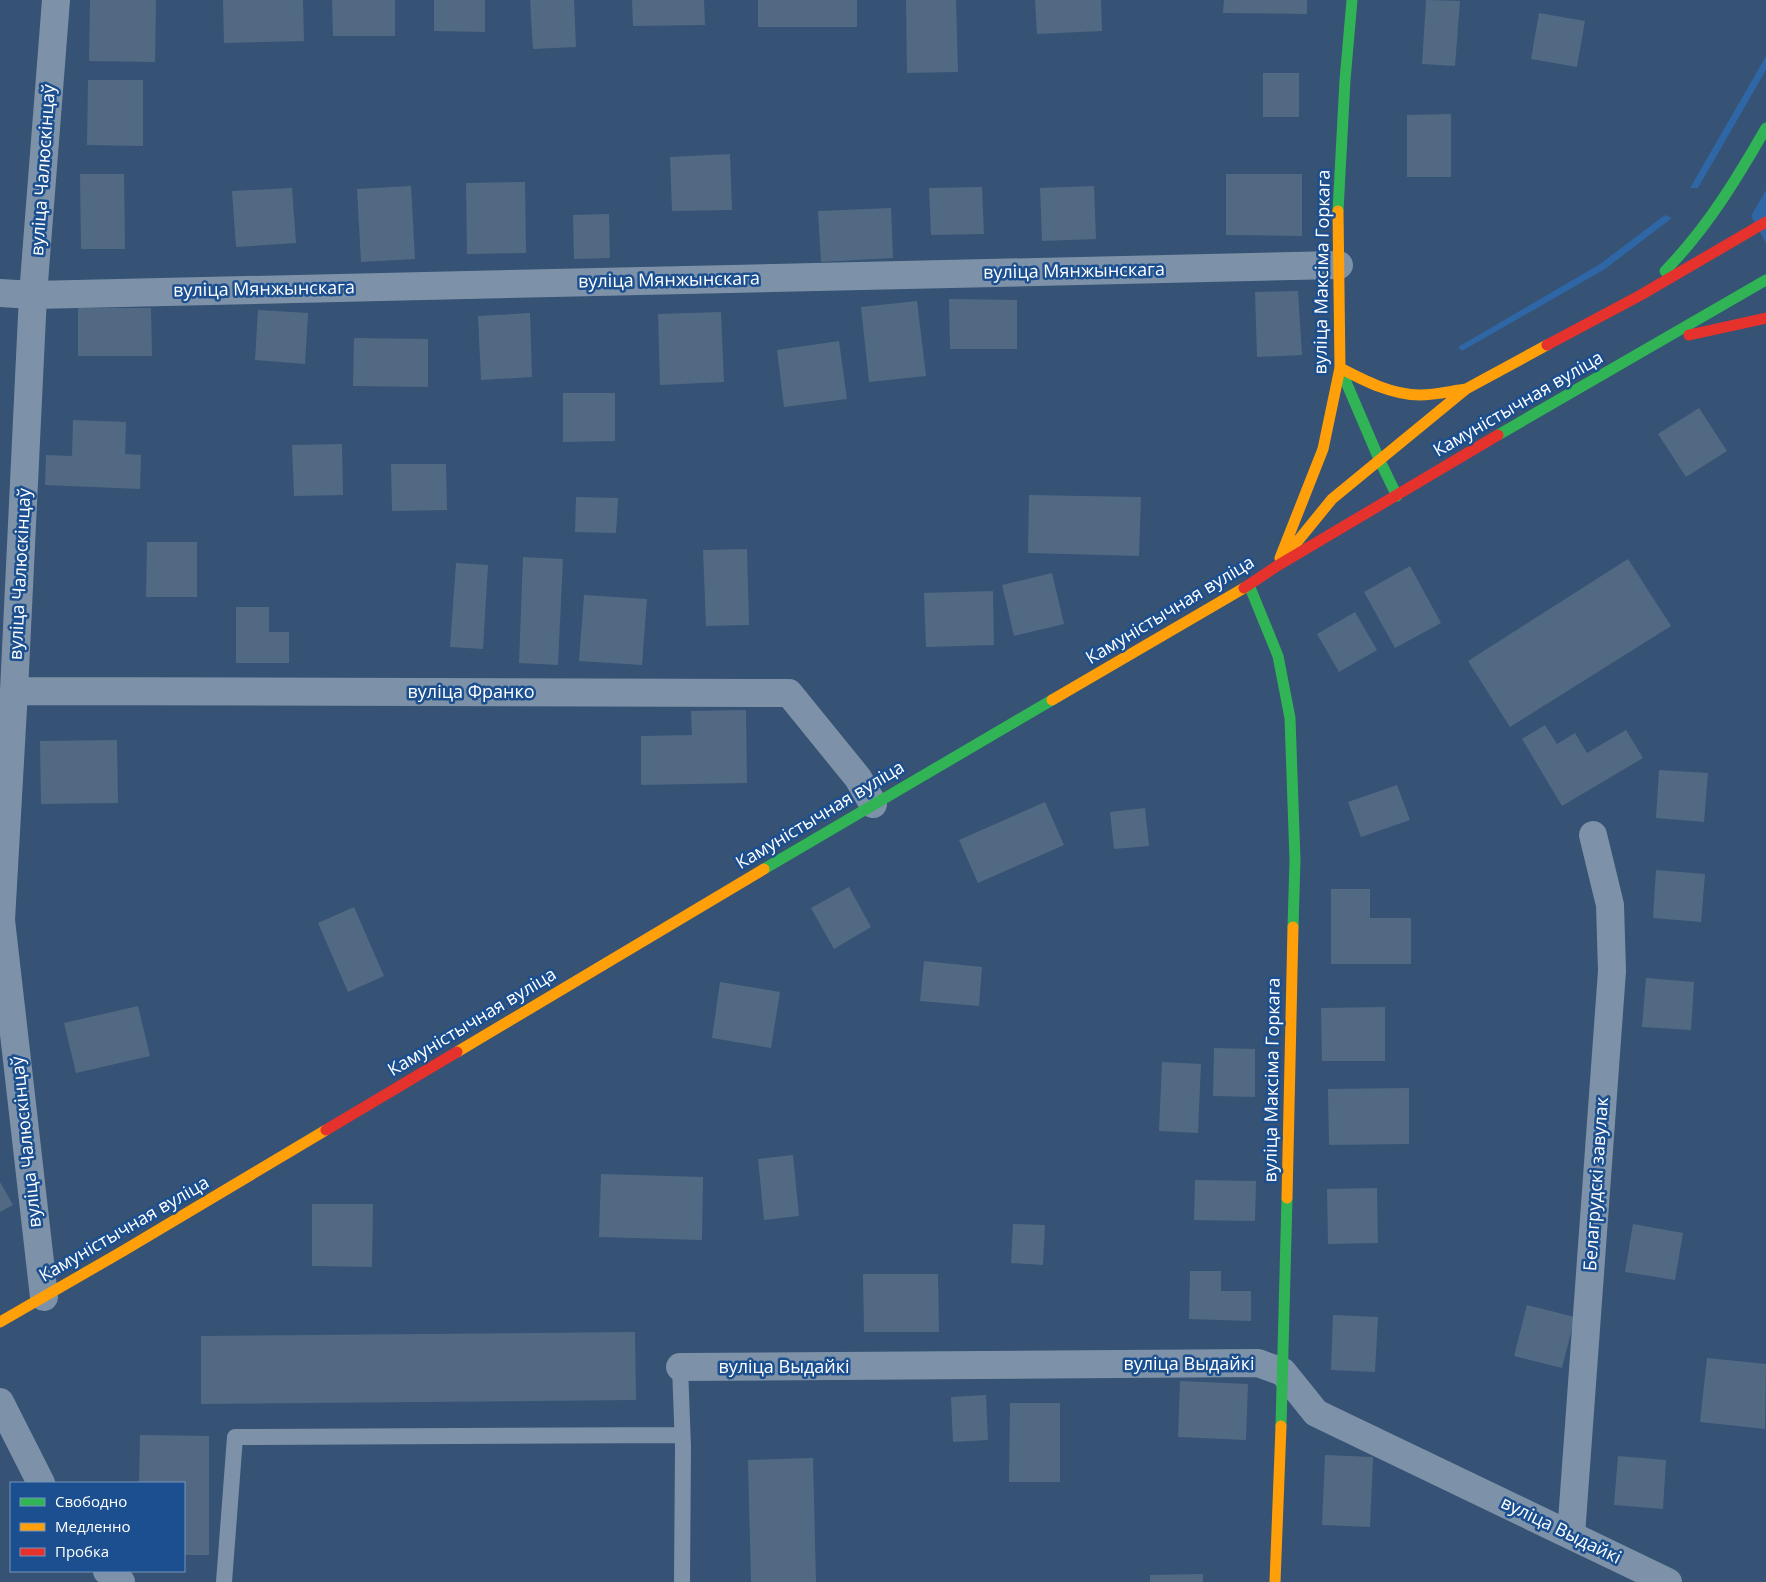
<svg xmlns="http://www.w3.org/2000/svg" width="1766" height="1582" font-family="'Open Sans',sans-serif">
  <rect width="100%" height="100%" fill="#365274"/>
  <path fill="#2f66a5" d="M 1766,56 L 1766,70 L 1698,188 L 1690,188 Z
    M 1766,190 L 1766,243 L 1751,216 Z
    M 1665,215 L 1672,218 L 1605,269 L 1462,351 L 1458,347 L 1600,264 Z"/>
  <path fill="#526984" d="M 90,0 L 156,0 L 155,62 L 89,61 Z
    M 223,0 L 303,0 L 304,41 L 224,43 Z
    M 332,0 L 395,0 L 395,36 L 333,36 Z
    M 434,0 L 485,0 L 485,32 L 434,31 Z
    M 530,0 L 574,0 L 576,47 L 533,49 Z
    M 632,0 L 704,0 L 705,25 L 633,26 Z
    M 758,0 L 857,0 L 857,27 L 758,27 Z
    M 906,0 L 956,0 L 958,72 L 907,73 Z
    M 1035,0 L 1101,0 L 1102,31 L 1037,34 Z
    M 1224,0 L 1307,0 L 1307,14 L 1223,13 Z
    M 1426,0 L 1460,1 L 1455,66 L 1422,64 Z
    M 1539,13 L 1585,21 L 1577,67 L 1531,59 Z
    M 1263,73 L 1299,73 L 1299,117 L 1263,117 Z
    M 88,80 L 143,80 L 143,146 L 87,145 Z
    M 1451,114 L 1451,177 L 1407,177 L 1407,115 Z
    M 730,154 L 732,210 L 672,211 L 670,157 Z
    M 80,174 L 124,174 L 125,249 L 81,249 Z
    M 1226,174 L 1302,174 L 1302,236 L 1226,235 Z
    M 525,182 L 526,253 L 467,254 L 466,183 Z
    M 411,186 L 415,259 L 361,262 L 357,189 Z
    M 1094,186 L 1096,239 L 1042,241 L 1040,188 Z
    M 982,187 L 984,234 L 931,235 L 929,188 Z
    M 292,188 L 296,243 L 236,247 L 232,191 Z
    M 891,208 L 893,258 L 821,262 L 818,211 Z
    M 609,214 L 610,258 L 574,259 L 573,215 Z
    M 1298,291 L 1302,355 L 1257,357 L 1255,292 Z
    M 949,299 L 1017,300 L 1017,349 L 950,349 Z
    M 917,301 L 926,376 L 869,382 L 861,307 Z
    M 78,308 L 151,308 L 152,356 L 78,356 Z
    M 258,310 L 308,313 L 305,364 L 255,360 Z
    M 721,312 L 724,382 L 660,385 L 658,314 Z
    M 530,313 L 532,377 L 481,380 L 478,316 Z
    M 354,338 L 428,339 L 428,387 L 353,386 Z
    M 839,341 L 847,399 L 784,407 L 777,350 Z
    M 563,393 L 615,393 L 615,441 L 563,442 Z
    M 1699,408 L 1727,451 L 1686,477 L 1658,434 Z
    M 73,420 L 126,422 L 125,454 L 141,455 L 140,489 L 45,485 L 46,455 L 72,456 Z
    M 342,444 L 343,495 L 294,496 L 292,445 Z
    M 391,464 L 446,464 L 447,510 L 392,511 Z
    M 1029,495 L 1141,497 L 1139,556 L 1028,553 Z
    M 576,497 L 618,498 L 616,533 L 575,532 Z
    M 147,542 L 197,542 L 197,597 L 146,597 Z
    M 747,549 L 749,625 L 706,626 L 703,550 Z
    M 523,557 L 563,559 L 558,665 L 519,663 Z
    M 1628,559 L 1671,626 L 1510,727 L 1468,661 Z
    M 456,563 L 488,565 L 483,649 L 450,647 Z
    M 1410,566 L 1441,623 L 1395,648 L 1364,592 Z
    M 1052,573 L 1064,624 L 1014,636 L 1002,585 Z
    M 993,591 L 994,645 L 926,647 L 924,593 Z
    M 584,595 L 647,599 L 642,665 L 579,661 Z
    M 236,607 L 269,607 L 269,632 L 289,632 L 289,663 L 236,663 Z
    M 1355,612 L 1377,650 L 1339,672 L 1317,634 Z
    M 746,710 L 747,783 L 641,785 L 641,736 L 692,735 L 691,711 Z
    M 1545,725 L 1557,744 L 1575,733 L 1587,753 L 1626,730 L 1643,758 L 1562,806 L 1522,739 Z
    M 117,740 L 118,803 L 41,804 L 40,741 Z
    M 1659,770 L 1708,773 L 1704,822 L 1656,818 Z
    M 1397,785 L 1410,820 L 1361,837 L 1348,802 Z
    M 1045,802 L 1064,845 L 978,883 L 959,840 Z
    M 1145,808 L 1149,846 L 1114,849 L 1110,812 Z
    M 1656,870 L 1705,874 L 1701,922 L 1653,918 Z
    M 849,887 L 871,927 L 834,949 L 811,908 Z
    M 1331,889 L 1370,889 L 1370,918 L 1411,918 L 1411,964 L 1331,964 Z
    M 354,907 L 384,976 L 348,992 L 318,923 Z
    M 924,961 L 982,967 L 979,1006 L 920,1001 Z
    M 1646,978 L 1694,982 L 1691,1030 L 1642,1027 Z
    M 720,982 L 780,992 L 771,1048 L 712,1038 Z
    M 138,1006 L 150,1056 L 76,1073 L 64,1023 Z
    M 1385,1007 L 1385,1061 L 1322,1061 L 1321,1008 Z
    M 1214,1048 L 1255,1049 L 1255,1097 L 1213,1096 Z
    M 1162,1062 L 1201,1064 L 1198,1133 L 1159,1131 Z
    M 1409,1088 L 1409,1144 L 1329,1145 L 1328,1089 Z
    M 793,1155 L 799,1216 L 764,1220 L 758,1159 Z
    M 601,1174 L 703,1177 L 702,1240 L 599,1237 Z
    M 1195,1180 L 1256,1181 L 1255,1221 L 1194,1220 Z
    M 0,1182 L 13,1205 L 0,1212 Z
    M 1377,1188 L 1378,1243 L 1328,1244 L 1327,1189 Z
    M 312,1204 L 373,1204 L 372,1267 L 312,1266 Z
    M 1013,1224 L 1045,1225 L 1043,1265 L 1011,1263 Z
    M 1633,1224 L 1683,1233 L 1675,1280 L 1625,1272 Z
    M 1190,1271 L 1221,1271 L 1221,1291 L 1251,1291 L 1251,1321 L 1189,1319 Z
    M 863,1274 L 938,1274 L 939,1332 L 864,1332 Z
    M 1527,1305 L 1575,1317 L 1562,1368 L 1514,1356 Z
    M 1333,1315 L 1378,1317 L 1375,1372 L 1331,1370 Z
    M 635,1332 L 636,1400 L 201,1404 L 201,1336 Z
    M 1707,1358 L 1766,1364 L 1765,1429 L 1700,1422 Z
    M 1180,1381 L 1248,1384 L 1246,1440 L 1178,1437 Z
    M 986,1395 L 988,1440 L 953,1442 L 951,1397 Z
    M 1010,1403 L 1060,1403 L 1060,1482 L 1009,1482 Z
    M 140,1435 L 209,1436 L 209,1555 L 184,1555 L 184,1483 L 139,1483 Z
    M 1325,1455 L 1373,1457 L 1370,1527 L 1322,1525 Z
    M 1618,1456 L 1666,1460 L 1663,1509 L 1614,1505 Z
    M 813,1458 L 816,1582 L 751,1582 L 748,1460 Z
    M 1203,1574 L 1203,1582 L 1150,1582 L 1150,1575 Z"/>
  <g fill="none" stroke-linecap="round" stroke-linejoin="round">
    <path stroke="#7d92a8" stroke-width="16" d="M 680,1367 L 683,1447 L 682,1582
      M 224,1582 L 235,1437 L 682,1435"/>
    <path stroke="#7d92a8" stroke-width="28" d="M 0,293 L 33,295 L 1339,265
      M 14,691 L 789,693 L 858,778 L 873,804
      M 44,1297 L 1,920 L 14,691 L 33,295 L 56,0
      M 680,1367 L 1258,1363 L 1283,1372 L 1316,1413 L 1668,1582
      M 0,1402 L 41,1483
      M 1571,1535 L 1612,971 L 1610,905 L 1593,835
      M 107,1571 L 121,1582"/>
    <path stroke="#30b455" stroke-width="11" d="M 1338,211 L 1345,80 L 1352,0
      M 1665,271 C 1707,228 1736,180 1766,128
      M 1340,368 L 1379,459 L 1397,496
      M 1498,435 L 1766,280
      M 1249,585 L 1278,656 L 1290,718 L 1295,860 L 1293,927
      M 764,869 L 1052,700
      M 1281,1426 L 1287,1198"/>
    <path stroke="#ff9f0a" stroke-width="11" d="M 1340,368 C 1365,381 1392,395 1420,395 C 1435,395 1451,391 1466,389
      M 1288,553 L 1332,499 L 1466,389 L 1547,345
      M 1280,558 L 1323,449 L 1340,368 L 1338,211
      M 1052,700 L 1244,588
      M 457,1052 L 764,869
      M 1287,1198 L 1293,927
      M 0,1322 L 123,1251 L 326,1130
      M 1275,1582 L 1281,1426"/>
    <path stroke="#e5322d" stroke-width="11" d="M 1689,335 L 1766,318
      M 1547,345 L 1639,296 L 1766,222
      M 1244,588 L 1277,566 L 1498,435
      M 326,1130 L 457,1052"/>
  </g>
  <g text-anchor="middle" stroke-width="5" stroke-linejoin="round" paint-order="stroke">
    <g font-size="18" fill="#fff" stroke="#1b4f8f">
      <text transform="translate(43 170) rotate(-86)" y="6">вуліца Чалюскінцаў</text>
      <text transform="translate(1074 271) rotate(-1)" y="6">вуліца Мянжынскага</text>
      <text transform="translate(1322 272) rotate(-89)" y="6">вуліца Максіма Горкага</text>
      <text transform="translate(669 280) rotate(-1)" y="6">вуліца Мянжынскага</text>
      <text transform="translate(264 289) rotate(-1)" y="6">вуліца Мянжынскага</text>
      <text transform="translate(1518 404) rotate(-30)" y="6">Камуністычная вуліца</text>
      <text transform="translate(20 574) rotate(-87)" y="6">вуліца Чалюскінцаў</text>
      <text transform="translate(1170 610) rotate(-31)" y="6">Камуністычная вуліца</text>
      <text x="471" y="698">вуліца Франко</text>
      <text transform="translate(820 815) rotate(-31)" y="6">Камуністычная вуліца</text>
      <text transform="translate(472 1022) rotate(-31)" y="6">Камуністычная вуліца</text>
      <text transform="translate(1272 1080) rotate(-89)" y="6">вуліца Максіма Горкага</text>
      <text transform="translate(26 1142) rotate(-96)" y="6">вуліца Чалюскінцаў</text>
      <text transform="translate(1596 1184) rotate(-86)" y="6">Белагрудскі завулак</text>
      <text transform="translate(124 1229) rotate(-30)" y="6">Камуністычная вуліца</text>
      <text x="1189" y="1370">вуліца Выдайкі</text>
      <text x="784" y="1373">вуліца Выдайкі</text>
      <text transform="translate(1561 1530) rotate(26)" y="6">вуліца Выдайкі</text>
    </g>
  </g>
  <rect x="10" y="1482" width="175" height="90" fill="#1b4f8f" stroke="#7695bc"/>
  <rect x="20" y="1498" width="25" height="8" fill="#30b455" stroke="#7695bc"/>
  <text x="55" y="1507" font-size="15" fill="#ffffff">Свободно</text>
  <rect x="20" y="1523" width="25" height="8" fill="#ff9f0a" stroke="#7695bc"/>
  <text x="55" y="1532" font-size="15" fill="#ffffff">Медленно</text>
  <rect x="20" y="1548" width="25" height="8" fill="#e5322d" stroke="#7695bc"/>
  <text x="55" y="1557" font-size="15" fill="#ffffff">Пробка</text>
</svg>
